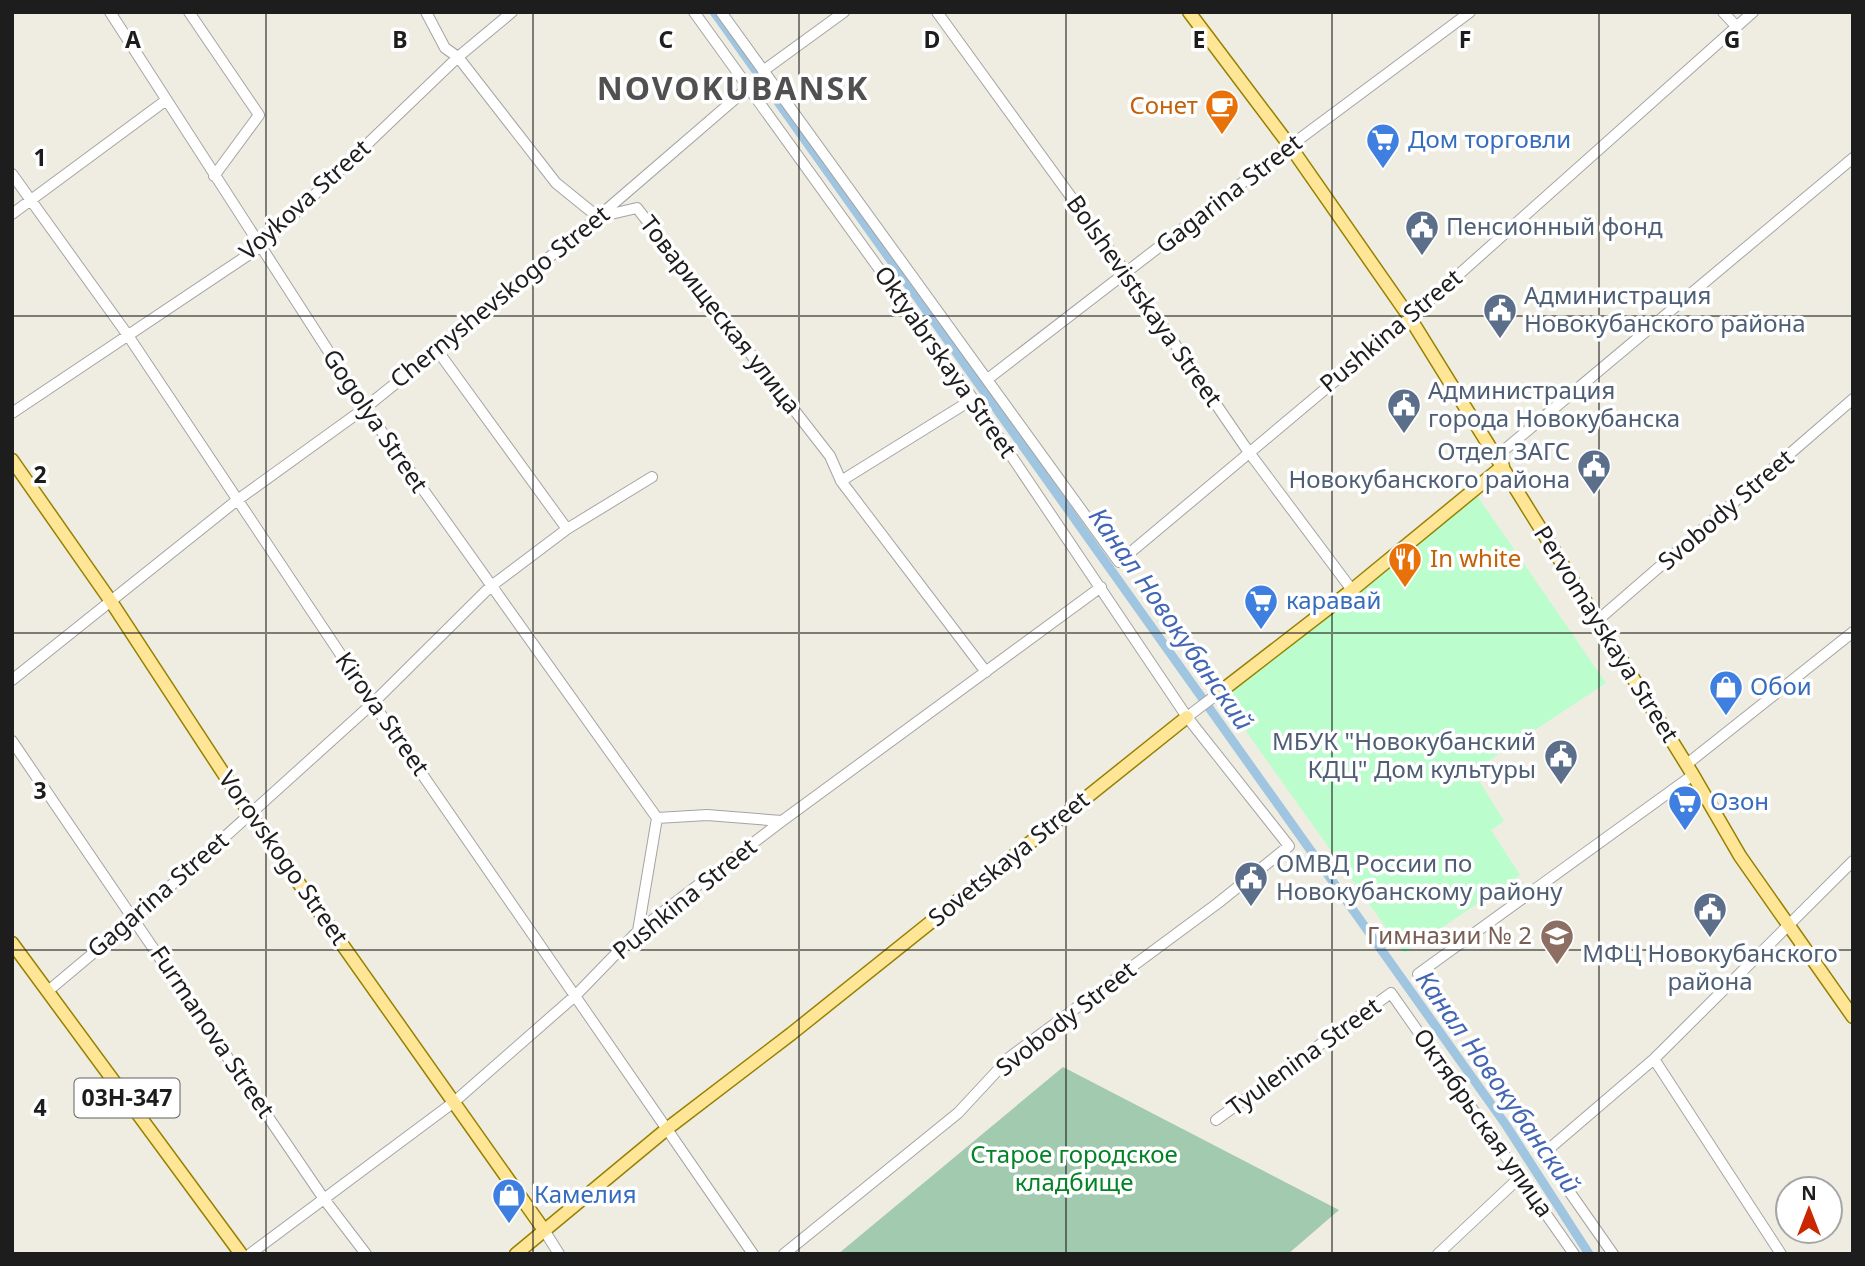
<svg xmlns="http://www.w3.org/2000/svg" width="1865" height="1266" font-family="'Noto Sans',sans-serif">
  <rect width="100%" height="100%" fill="#efede2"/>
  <path fill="#a2caaf" d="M 1063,1067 L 1339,1210 L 1288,1254 L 838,1254 Z"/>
  <path fill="#bbfdcd" d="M 1476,494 L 1606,683 L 1473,771 L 1504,821 L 1491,830 L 1520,875 L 1404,953 L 1223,699 Z"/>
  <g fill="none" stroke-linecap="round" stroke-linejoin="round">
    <path stroke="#9fc5e0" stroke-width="9" d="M 714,12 L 1506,1125 L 1589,1254"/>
    <g stroke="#a4a4a4" stroke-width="12">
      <path id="minor" d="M 110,12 L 365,408 L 657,818 L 707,815 L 782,821
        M 189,12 L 259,115 L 214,176
        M 426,12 L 445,48 L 458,57 L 556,183 L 598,217 L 637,208 L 830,456 L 841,481 L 986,672
        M 694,12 L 973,399 L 1187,717 L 1289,846 L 1218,903 L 1010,1057 L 958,1113 L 784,1254
        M 721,12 L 1119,562 L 1410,318 L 1753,12
        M 937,12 L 1127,274 L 1248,451 L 1352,590
        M 1723,12 L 1736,26
        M 763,71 L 844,12
        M 12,174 L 127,334 L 373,703 L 753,1254
        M 12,214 L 165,101
        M 437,350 L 567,529
        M 989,378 L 1290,146 L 1470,12
        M 12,413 L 260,247 L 458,57 L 512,12
        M 1497,456 L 1853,158
        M 841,481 L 973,399
        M 1598,620 L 1853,399
        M 12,680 L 236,501 L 365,408 L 437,350 L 598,217 L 750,86
        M 1187,717 L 1220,692
        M 12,741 L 324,1199 L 366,1254
        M 1687,764 L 1853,632
        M 638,931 L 657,818
        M 1418,974 L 1693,775
        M 48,991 L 135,918 L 373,703 L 490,587 L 567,529 L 652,477
        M 1654,1059 L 1781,1254
        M 1216,1120 L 1391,993 L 1574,1254
        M 544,1230 L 559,1254
        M 250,1254 L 454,1102 L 576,995 L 638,931 L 782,821 L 1101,587
        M 1438,1254 L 1520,1177
        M 1613,1254 L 1543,1154 L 1654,1059 L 1853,861"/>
    </g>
    <g stroke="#968100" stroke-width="15">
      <path id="major" d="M 1189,12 L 1290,146 L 1410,318 L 1693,775 L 1740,856 L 1853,1017
        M 12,460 L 110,600 L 250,814 L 544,1230
        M 1220,692 L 1352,590 L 1503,466
        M 12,943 L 241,1254
        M 516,1254 L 668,1128 L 791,1034 L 1187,717"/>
    </g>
    <use href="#minor" stroke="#fff" stroke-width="10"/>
    <use href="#major" stroke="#ffe697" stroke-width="12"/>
  </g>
  <path fill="none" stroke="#1d1d1d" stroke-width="2" stroke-opacity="0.55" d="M 266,12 L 266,1254M 533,12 L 533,1254M 799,12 L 799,1254M 1066,12 L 1066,1254M 1332,12 L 1332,1254M 1599,12 L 1599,1254M 12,316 L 1853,316M 12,633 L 1853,633M 12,950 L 1853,950"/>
  <defs>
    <g id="cafe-pin" transform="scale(1.75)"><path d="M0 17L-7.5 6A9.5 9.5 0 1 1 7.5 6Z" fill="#e8710a" stroke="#fff"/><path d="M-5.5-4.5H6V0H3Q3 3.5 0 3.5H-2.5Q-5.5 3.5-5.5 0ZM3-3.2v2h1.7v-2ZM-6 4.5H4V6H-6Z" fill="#fff"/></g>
    <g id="supermarket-pin" transform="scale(1.75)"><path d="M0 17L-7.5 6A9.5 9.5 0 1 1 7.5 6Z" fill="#3f7fe0" stroke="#fff"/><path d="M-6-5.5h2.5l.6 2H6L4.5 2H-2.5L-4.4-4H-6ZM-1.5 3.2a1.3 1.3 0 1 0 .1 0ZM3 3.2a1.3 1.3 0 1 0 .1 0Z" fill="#fff"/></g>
    <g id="civic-pin" transform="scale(1.75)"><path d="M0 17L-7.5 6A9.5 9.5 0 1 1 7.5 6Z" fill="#5c6f8a" stroke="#fff"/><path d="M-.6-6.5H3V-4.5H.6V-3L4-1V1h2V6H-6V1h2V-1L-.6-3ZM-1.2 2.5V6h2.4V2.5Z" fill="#fff"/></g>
    <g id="restaurant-pin" transform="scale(1.75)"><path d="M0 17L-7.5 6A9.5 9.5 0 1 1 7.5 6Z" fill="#e8710a" stroke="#fff"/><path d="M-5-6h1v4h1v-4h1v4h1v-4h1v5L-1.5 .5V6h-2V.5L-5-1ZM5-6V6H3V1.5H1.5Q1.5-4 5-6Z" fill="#fff"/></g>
    <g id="shop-pin" transform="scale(1.75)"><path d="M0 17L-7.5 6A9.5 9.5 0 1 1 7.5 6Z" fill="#3f7fe0" stroke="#fff"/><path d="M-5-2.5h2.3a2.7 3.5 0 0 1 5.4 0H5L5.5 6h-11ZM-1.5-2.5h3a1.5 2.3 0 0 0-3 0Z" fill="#fff"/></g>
    <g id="school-pin" transform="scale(1.75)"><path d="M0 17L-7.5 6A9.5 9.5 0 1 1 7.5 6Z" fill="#8d6e63" stroke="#fff"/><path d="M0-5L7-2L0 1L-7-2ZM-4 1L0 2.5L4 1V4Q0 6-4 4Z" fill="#fff"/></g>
  </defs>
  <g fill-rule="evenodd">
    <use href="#cafe-pin" x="1222" y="106"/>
    <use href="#supermarket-pin" x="1383" y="140"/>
    <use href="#civic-pin" x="1422" y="227"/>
    <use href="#civic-pin" x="1500" y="310"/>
    <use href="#civic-pin" x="1404" y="405"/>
    <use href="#civic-pin" x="1594" y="466"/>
    <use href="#restaurant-pin" x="1405" y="559"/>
    <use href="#supermarket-pin" x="1261" y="601"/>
    <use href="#shop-pin" x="1726" y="687"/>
    <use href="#civic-pin" x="1561" y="756"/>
    <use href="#supermarket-pin" x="1685" y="802"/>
    <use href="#civic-pin" x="1251" y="878"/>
    <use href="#civic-pin" x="1710" y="909"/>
    <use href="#school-pin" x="1557" y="936"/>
    <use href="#shop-pin" x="509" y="1195"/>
  </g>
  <g text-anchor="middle" stroke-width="7" stroke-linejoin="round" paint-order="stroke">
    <rect fill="#fff" stroke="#616161" stroke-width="2" x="74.5" y="1078.5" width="105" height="39" rx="5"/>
    <g font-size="23" font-weight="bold" fill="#1d1d1d">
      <text x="127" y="1106">03Н-347</text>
    </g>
    <g font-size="24" fill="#c56008" stroke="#fff" text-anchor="end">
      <text x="1198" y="114">Сонет</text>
      <text x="1430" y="567" text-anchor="start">In white</text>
    </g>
    <g font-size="24" fill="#366cbe" stroke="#fff" text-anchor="start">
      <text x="1408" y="148">Дом торговли</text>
      <text x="1286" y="609">каравай</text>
      <text x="1750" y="695">Обои</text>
      <text x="1710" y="810">Озон</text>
      <text x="534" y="1203">Камелия</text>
    </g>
    <g font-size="24" fill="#1d1d1d" stroke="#fff">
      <text transform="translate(1229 194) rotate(-38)" y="8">Gagarina Street</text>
      <text transform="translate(305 200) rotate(-42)" y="8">Voykova Street</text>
      <text transform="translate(500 297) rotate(-39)" y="8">Chernyshevskogo Street</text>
      <text transform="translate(1144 301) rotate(55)" y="8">Bolshevistskaya Street</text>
      <text transform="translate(720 315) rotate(52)" y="8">Товарищеская улица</text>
      <text transform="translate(1391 331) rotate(-40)" y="8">Pushkina Street</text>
      <text transform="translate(945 362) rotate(55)" y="8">Oktyabrskaya Street</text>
      <text transform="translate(375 421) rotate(56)" y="8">Gogolya Street</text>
      <text transform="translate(1726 510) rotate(-41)" y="8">Svobody Street</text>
      <text transform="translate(1606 634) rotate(58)" y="8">Pervomayskaya Street</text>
      <text transform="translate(382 714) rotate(55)" y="8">Kirova Street</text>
      <text transform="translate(283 858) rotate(55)" y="8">Vorovskogo Street</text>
      <text transform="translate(1009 859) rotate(-39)" y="8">Sovetskaya Street</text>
      <text transform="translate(158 895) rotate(-41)" y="8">Gagarina Street</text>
      <text transform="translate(685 899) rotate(-39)" y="8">Pushkina Street</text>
      <text transform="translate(1066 1019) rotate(-38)" y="8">Svobody Street</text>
      <text transform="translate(212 1032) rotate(56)" y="8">Furmanova Street</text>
      <text transform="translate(1304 1057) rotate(-36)" y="8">Tyulenina Street</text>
      <text transform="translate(1483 1123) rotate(55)" y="8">Октябрьская улица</text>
    </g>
    <g font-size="24" fill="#4e5e75" stroke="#fff" text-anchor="start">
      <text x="1446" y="235">Пенсионный фонд</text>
      <text x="1524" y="304">Администрация<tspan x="1524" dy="28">Новокубанского района</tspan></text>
      <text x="1428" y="399">Администрация<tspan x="1428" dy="28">города Новокубанска</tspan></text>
      <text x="1570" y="460" text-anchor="end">Отдел ЗАГС<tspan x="1570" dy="28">Новокубанского района</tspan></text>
      <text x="1536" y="750" text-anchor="end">МБУК "Новокубанский<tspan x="1536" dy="28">КДЦ" Дом культуры</tspan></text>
      <text x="1276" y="872">ОМВД России по<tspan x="1276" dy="28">Новокубанскому району</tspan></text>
      <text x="1710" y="962" text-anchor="middle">МФЦ Новокубанского<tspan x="1710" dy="28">района</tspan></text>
    </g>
    <g font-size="24" fill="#785e54" stroke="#fff" text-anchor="end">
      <text x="1532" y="944">Гимназии № 2</text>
    </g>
    <g font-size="24" fill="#038326" stroke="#fff">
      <text x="1074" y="1163">Старое городское<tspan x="1074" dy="28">кладбище</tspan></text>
    </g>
    <g font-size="26" font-style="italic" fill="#4366b4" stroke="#fff">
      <text transform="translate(1171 619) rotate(55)" y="9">Канал Новокубанский</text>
      <text transform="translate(1498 1082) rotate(55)" y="9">Канал Новокубанский</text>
    </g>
    <g font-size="32" font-weight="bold" letter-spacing="2" fill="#505050" stroke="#fff">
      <text x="733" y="100">NOVOKUBANSK</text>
    </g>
  </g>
  <g font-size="23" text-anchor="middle" font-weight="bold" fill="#1d1d1d" stroke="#fff" stroke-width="7" stroke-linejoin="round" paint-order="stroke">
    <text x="133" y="48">A</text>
    <text x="400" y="48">B</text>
    <text x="666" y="48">C</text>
    <text x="932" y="48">D</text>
    <text x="1199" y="48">E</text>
    <text x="1465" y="48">F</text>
    <text x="1732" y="48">G</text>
    <text x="40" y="166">1</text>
    <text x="40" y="483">2</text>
    <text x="40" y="799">3</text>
    <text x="40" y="1116">4</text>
  </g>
  <rect width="1865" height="1266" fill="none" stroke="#1d1d1d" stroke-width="28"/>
  <g transform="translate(1809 1210)"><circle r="33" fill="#ffffff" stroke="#a5a5a5" stroke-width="2"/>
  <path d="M0-5L12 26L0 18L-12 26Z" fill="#ca2600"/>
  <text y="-10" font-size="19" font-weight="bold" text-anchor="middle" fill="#1d1d1d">N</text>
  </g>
</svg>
